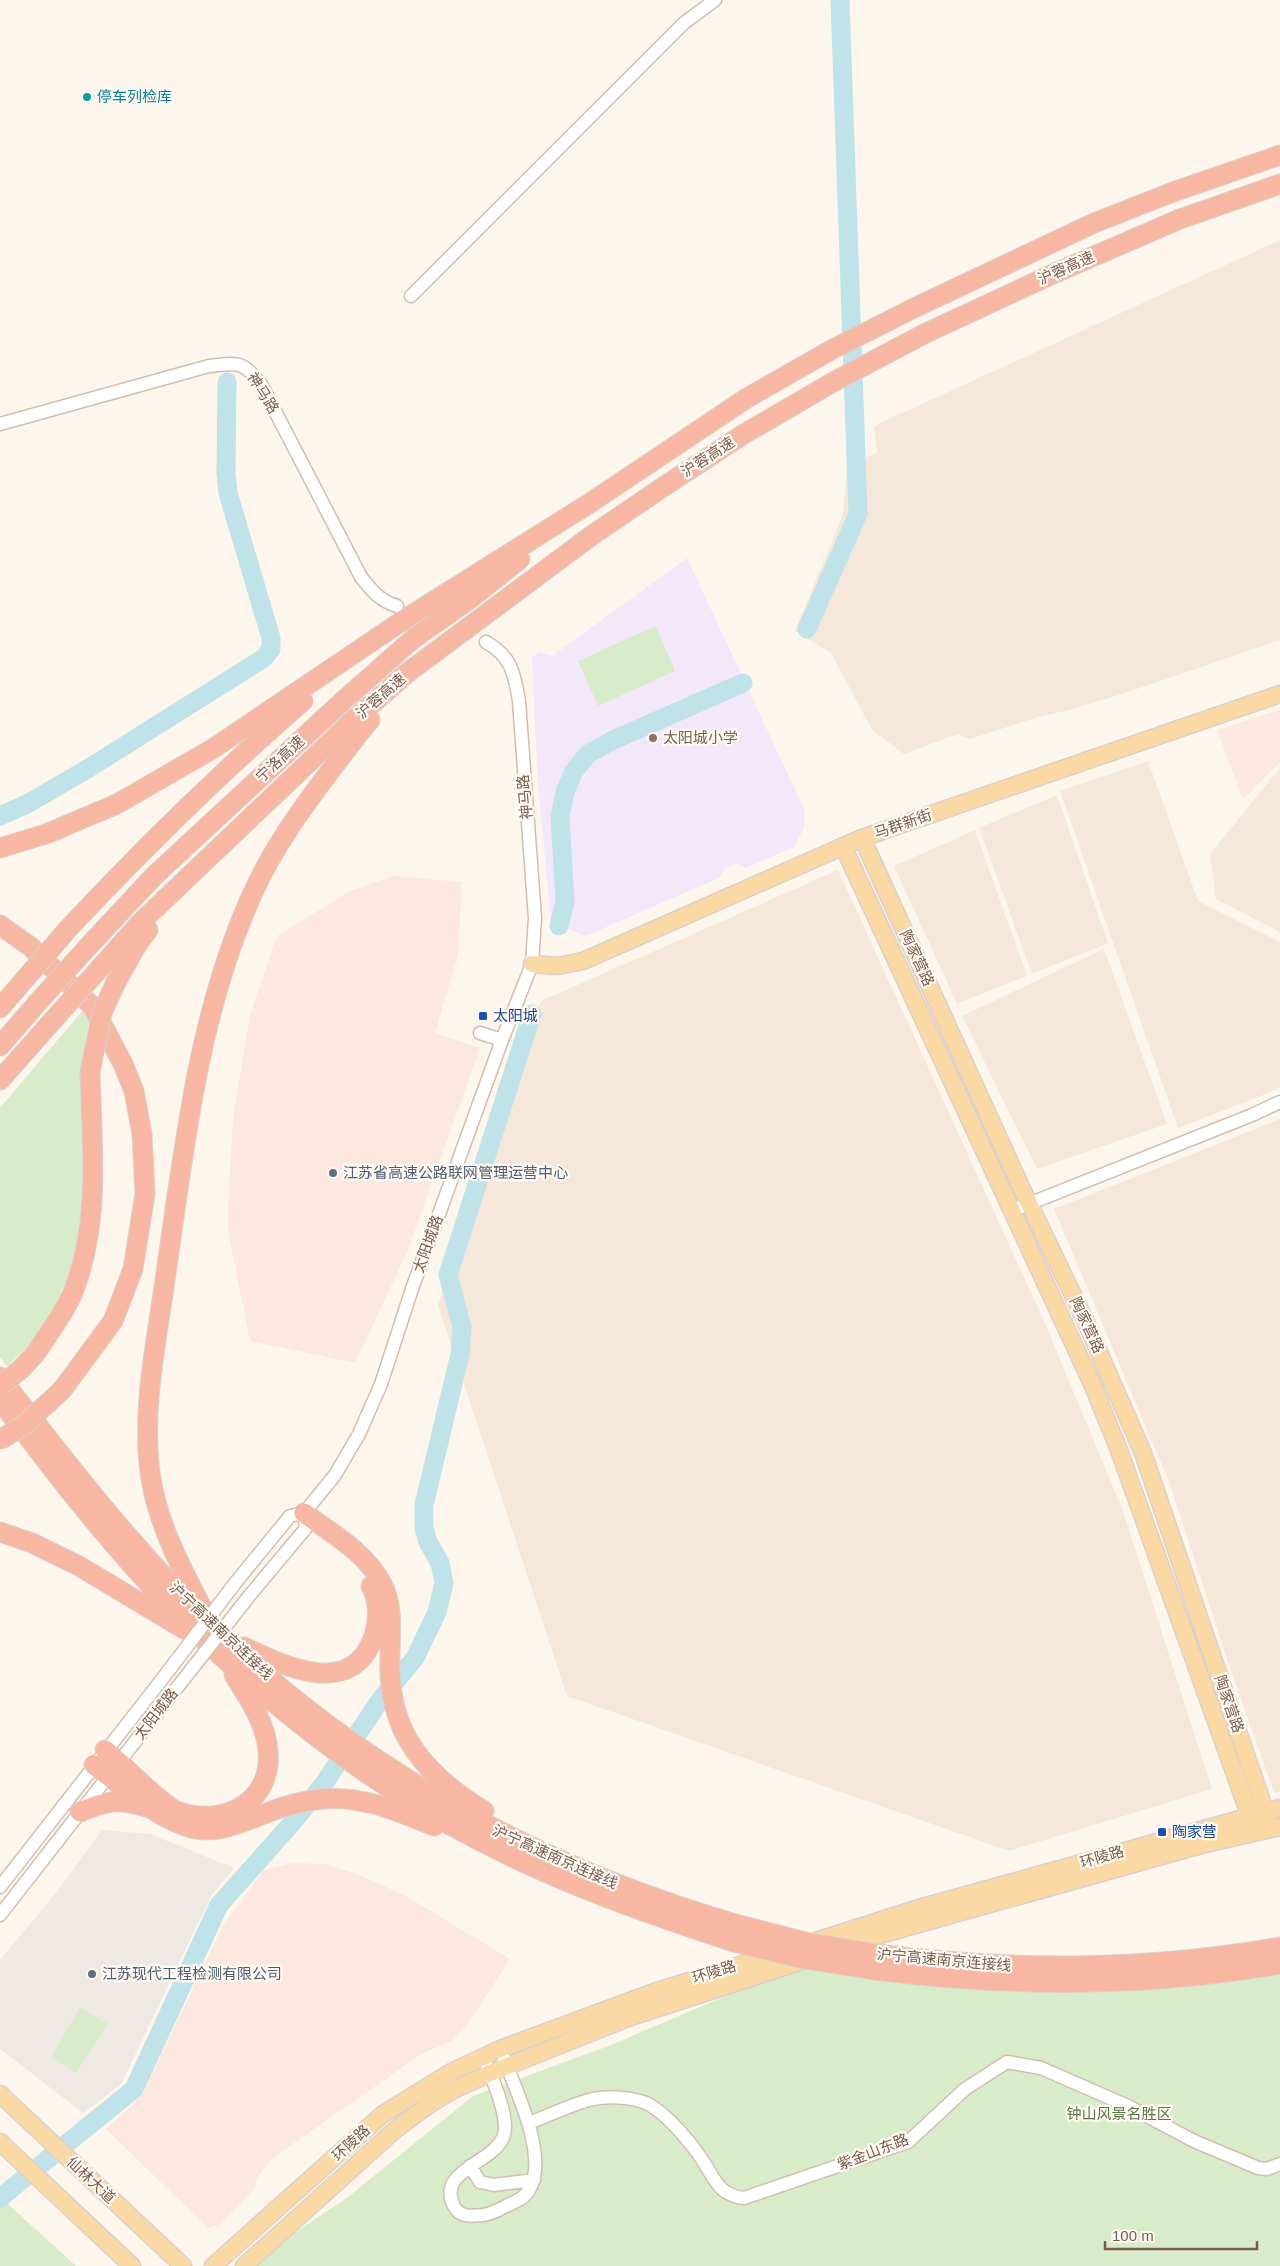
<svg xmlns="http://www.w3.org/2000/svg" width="1280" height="2266" font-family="Arial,'Noto Sans SC',sans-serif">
  <rect width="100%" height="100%" fill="#fdf6ec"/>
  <path fill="#f5e8da" d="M 1280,240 L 1280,640 L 1125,693 L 1069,710 L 1038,717 L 970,739 L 958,734 L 904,754 L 872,730 L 831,653 L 795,631 L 843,514 L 847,465 L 877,453 L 874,426 Z
    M 1148,761 L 1198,901 L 1280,942 L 1280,1087 L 1261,1096 L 1178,1128 L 1060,791 Z
    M 1280,768 L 1280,932 L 1216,899 L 1210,854 Z
    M 1057,795 L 1108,943 L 1032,974 L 979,828 Z
    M 975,830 L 1027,976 L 957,1004 L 894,866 Z
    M 838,870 L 1044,1321 L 1123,1511 L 1212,1789 L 1009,1851 L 567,1696 L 438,1305 L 541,1001 Z
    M 1104,949 L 1167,1124 L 1037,1169 L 962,1016 Z
    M 1280,1119 L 1280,1792 L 1274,1793 L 1228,1662 L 1170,1484 L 1054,1209 Z"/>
  <path fill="#fde8e0" d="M 1280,710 L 1280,762 L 1243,800 L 1217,730 Z
    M 393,876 L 462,882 L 458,955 L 435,1033 L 480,1048 L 408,1250 L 355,1363 L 250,1341 L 227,1226 L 233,1119 L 250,1015 L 277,936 L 350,891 Z
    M 293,1863 L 324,1864 L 357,1874 L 406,1896 L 510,1959 L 468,2024 L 450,2042 L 423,2053 L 270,2160 L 257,2178 L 254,2189 L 221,2224 L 208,2228 L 106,2129 L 142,2095 L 223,1925 L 264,1870 Z"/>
  <path fill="#efe9e4" d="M 102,1830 L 150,1834 L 234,1868 L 211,1896 L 121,2084 L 83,2113 L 0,2049 L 0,1960 L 56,1893 Z"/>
  <path fill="#f3e8fa" d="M 687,558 L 805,811 L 804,828 L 794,847 L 745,868 L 738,863 L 725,868 L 719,878 L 586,936 L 551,922 L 538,785 L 532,657 L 540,652 L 552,656 Z"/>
  <path fill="#d8ecc9" d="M 656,626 L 675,671 L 598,706 L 578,661 Z
    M 83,1010 L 90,1017 L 82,1060 L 82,1211 L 75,1259 L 60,1296 L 38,1337 L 7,1366 L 0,1357 L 0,1108 Z
    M 1280,1958 L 1280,2266 L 245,2266 L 348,2197 L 473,2096 L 611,2045 L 793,1967 Z
    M 80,2007 L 108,2024 L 76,2073 L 52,2056 Z
    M 0,2197 L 76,2266 L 0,2266 Z"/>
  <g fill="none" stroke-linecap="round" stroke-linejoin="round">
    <path stroke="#bfe3e8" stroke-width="19" d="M 807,629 L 858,514 L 840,0
      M 0,816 L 27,804 L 89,768 L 264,658 L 271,649 L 271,638 L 228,493 L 226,473 L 227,382
      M 559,926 L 565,901 L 560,817 L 565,792 L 574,771 L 588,754 L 611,741 L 743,683
      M 0,2198 L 134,2089 L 219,1905 L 292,1823 L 323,1785 L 381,1699 L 415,1658 L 437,1612 L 444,1583 L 440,1563 L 428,1542 L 424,1528 L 424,1505 L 460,1354 L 462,1327 L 448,1275 L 532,1014"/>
    <g stroke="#d1beb0" stroke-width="15">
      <path id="minor" d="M 411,296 L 684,23 L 715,0
        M 0,424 L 209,366 C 238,363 242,360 261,384 L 361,577 C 372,591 380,601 397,606
        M 480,1033 L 502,1040
        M 1011,1211 L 1252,1115 L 1280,1102
        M 236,1582 L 290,1516 L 304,1513 L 335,1475 L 359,1434 L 381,1384 L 413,1286 L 502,1040 L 532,964 L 535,918 L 519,701 C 514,673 512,657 486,642
        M 250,1595 L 306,1528 L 304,1513
        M 0,1887 L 163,1678
        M 0,1915 L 176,1689
        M 487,2066 C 494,2082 509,2119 504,2135 C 496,2163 435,2170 454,2206 C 460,2218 471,2216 483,2215 C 492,2214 500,2209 508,2205 C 515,2202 525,2198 529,2190 C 550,2156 513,2084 500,2049
        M 529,2123 C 550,2115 572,2104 593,2099 C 609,2096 631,2097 646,2103 C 666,2112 695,2147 706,2166 C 717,2184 721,2195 744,2198 L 908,2142 L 965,2089 L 1007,2062 L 1041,2068 L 1128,2106 L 1194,2141 L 1258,2168 L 1267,2169 L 1280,2164
        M 470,2166 L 480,2182 L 494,2185 L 534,2180"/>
    </g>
    <g stroke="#dad1cd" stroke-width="19">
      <path id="major" d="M 862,838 L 1022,1189 L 1085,1320 L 1143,1453 L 1269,1822
        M 843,846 L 1093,1386 L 1119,1450 L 1253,1825
        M 532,964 L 557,966 L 583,961 L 862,838 L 1280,694
        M 809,1943 L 919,1908 L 1280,1808
        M 839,1949 L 876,1936 L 1201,1845 L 1280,1827
        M 0,2094 L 183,2266
        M 0,2142 L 132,2266
        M 213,2266 L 383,2114 L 451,2072 L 500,2049 L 657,1991 L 781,1952
        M 244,2266 L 396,2129 L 430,2104 L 453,2090 L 490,2073 L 628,2018 L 811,1958"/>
    </g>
    <g stroke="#dad1cd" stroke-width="21">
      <path id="highway" d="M 0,848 L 46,834 L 117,804 L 214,748 L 402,621 L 590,503 L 747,398 L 831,350 L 914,308 L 1094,223 L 1173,192 L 1280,155
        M 0,925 L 31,947 L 93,1007 L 123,1064 L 134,1091 L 142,1134 L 145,1194 L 133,1269 L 113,1321 L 62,1390
        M 67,930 C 142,850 220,773 303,701
        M 86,949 L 154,876 L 344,700 L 413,639 L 470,599 L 520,559
        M 101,967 L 140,923 L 348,725 L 407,673 L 591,536 L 666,485 L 744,434 L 835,381 L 926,333 L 1055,273 L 1180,219 L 1280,184
        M 116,982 L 138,943 L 148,930
        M 0,1008 L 19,986
        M 0,1046 L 39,1001
        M 0,1080 L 54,1019
        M 36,1353 C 48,1334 63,1315 72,1295 C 101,1224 92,1147 90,1072
        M 0,1377 C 67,1464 135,1551 214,1628 C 361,1771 544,1869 739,1925
        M 0,1400 C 55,1473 110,1545 173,1609 C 263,1701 367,1783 482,1842 C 563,1884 648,1914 734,1942
        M 304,1513 C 331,1533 367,1553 382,1584 C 394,1606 390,1634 390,1658 C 387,1732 424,1774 484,1811
        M 0,1532 L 32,1543 L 79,1566 L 184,1629
        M 212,1627 C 188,1580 160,1533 151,1479 C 140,1409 158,1336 167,1266 C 185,1142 199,1013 251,897 C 272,849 302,808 334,766 C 346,750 357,735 370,720
        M 244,1647 C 286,1667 352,1699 374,1636 C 379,1621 379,1600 371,1586
        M 105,1750 C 123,1764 162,1806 179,1812 C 223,1827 273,1802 268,1751 C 266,1723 249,1699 234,1675
        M 94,1765 C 123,1786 151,1814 185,1826 C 215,1837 242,1822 269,1812 C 284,1806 304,1801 321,1799 C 361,1795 397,1811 434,1826
        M 80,1812 C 106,1801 118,1798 146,1807
        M 877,1954 C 1014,1971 1144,1971 1280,1947
        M 875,1970 C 1010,1987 1146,1988 1280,1964"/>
    </g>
    <use href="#minor" stroke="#fff" stroke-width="12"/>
    <use href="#major" stroke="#fbd9a5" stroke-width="16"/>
    <use href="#highway" stroke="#f7b7a3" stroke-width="19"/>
    <g stroke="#d1beb0" stroke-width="15" stroke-linecap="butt">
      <path id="minor-bridge" d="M 163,1678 L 236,1582
        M 176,1689 L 250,1595"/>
    </g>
    <g stroke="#dad1cd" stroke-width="21" stroke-linecap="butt">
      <path id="highway-bridge" d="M 19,986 L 67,930
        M 39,1001 L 86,949
        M 54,1019 L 101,967
        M 90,1072 L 102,1013 L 116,982
        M 0,1386 L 21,1369 L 36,1353
        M 0,1440 L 24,1425 L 62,1390
        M 739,1925 L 805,1942 L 877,1954
        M 734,1942 L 800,1958 L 875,1970"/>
    </g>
    <use href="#minor-bridge" stroke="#fff" stroke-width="12"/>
    <use href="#highway-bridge" stroke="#f7b7a3" stroke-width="19"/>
  </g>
  <circle fill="#0f9aa8" stroke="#fffaf3" stroke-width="2" cx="87" cy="97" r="5"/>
  <circle fill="#8d6e63" stroke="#fffaf3" stroke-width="2" cx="653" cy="738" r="5"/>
  <g fill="#1a4fb4" stroke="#fffaf3" stroke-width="2">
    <rect x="478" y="1011" width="10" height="10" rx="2.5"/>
    <rect x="1157" y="1827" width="10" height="10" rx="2.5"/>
  </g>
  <g fill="#5c6f8a" stroke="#fffaf3" stroke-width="2">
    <circle cx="333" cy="1173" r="5"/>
    <circle cx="92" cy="1974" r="5"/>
  </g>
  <g text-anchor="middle" stroke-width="4.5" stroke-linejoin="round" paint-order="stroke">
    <g font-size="15" fill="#0d838f" stroke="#fffaf3" text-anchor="start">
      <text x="97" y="102">停车列检库</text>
    </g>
    <g font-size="15" fill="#7a5c4d" stroke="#fffaf3">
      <text transform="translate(1066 268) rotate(-24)" y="5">沪蓉高速</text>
      <text transform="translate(263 393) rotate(58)" y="5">神马路</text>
      <text transform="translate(708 457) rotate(-33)" y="5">沪蓉高速</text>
      <text transform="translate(381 696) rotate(-41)" y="5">沪蓉高速</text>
      <text transform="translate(280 759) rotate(-43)" y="5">宁洛高速</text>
      <text transform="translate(525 797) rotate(-95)" y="5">神马路</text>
      <text transform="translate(903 824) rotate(-19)" y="5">马群新街</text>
      <text transform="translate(917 958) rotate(65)" y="5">陶家营路</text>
      <text transform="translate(428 1244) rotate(-70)" y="5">太阳城路</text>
      <text transform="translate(1087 1325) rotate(65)" y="5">陶家营路</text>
      <text transform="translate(221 1631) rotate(43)" y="5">沪宁高速南京连接线</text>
      <text transform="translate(1229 1704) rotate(71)" y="5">陶家营路</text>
      <text transform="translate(156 1714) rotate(-52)" y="5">太阳城路</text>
      <text transform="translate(555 1857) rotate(24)" y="5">沪宁高速南京连接线</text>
      <text transform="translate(1102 1857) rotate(-16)" y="5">环陵路</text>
      <text transform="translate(944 1960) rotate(5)" y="5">沪宁高速南京连接线</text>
      <text transform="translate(714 1972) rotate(-17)" y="5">环陵路</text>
      <text transform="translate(351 2143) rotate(-43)" y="5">环陵路</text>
      <text transform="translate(873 2152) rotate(-21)" y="5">紫金山东路</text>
      <text transform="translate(91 2180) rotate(43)" y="5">仙林大道</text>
    </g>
    <g font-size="15" fill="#785e54" stroke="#fffaf3" text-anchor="start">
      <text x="663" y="743">太阳城小学</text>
    </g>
    <g font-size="15" fill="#164399" stroke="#fffaf3" text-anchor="start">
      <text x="493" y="1021">太阳城</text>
      <text x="1172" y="1837">陶家营</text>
    </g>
    <g font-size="15" fill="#4e5e75" stroke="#fffaf3" text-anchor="start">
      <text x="343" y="1178">江苏省高速公路联网管理运营中心</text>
      <text x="102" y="1979">江苏现代工程检测有限公司</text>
    </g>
    <g font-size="15" fill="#537a41" stroke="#fffaf3">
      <text x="1119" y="2119">钟山风景名胜区</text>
    </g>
  </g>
  <path d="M1105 2241v8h152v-8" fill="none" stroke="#7a5c4d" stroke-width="2.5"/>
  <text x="1112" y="2241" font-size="15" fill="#7a5c4d" stroke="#fffaf3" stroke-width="4" paint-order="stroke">100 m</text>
</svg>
